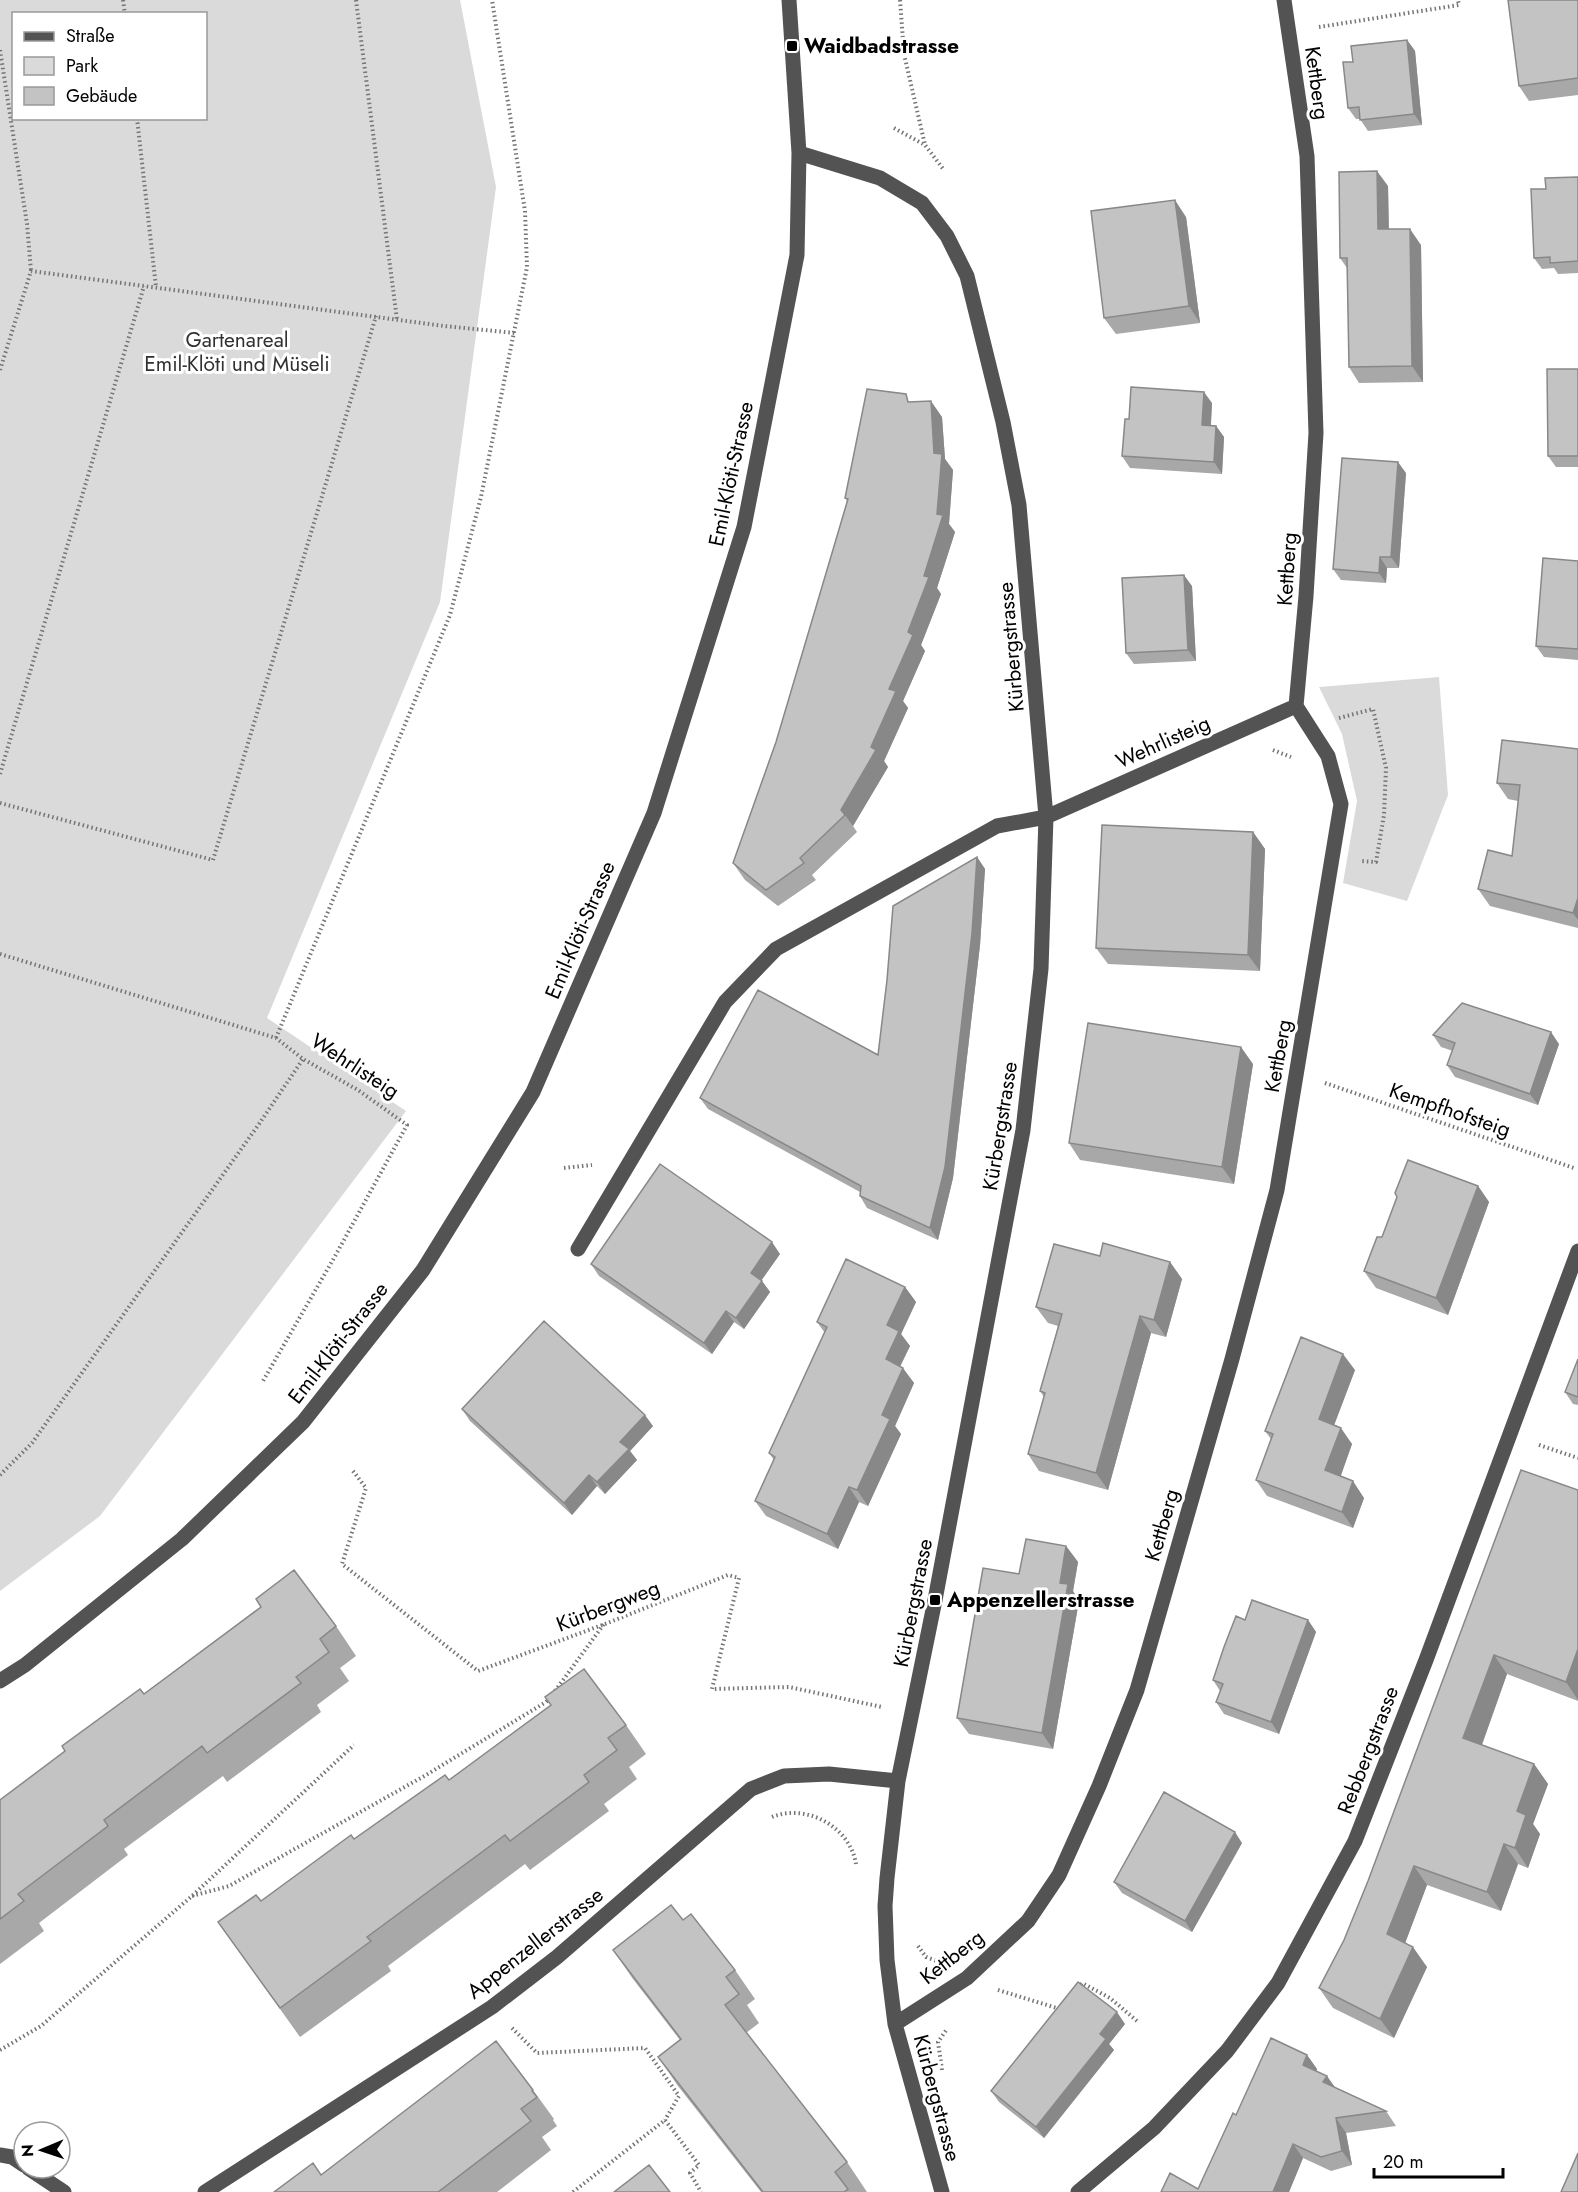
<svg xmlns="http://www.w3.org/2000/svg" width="1578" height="2192" font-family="Jost,sans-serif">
  <rect width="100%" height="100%" fill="#fff"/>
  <path fill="#dadada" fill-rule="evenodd" d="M 0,0 L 460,0 L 496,187 L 440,602 L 267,1018 L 406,1111 L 100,1516 L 0,1591 ZM 14,14 L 206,14 L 206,118 L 14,118 Z
    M 1439,677 L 1448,795 L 1407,901 L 1343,883 L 1357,801 L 1342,734 L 1319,687 Z"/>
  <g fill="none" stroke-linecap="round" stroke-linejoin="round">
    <path stroke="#757575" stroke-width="4" stroke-dasharray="1.5 3" stroke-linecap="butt" d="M 123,0 L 125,14
      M 356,0 L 397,320
      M 900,0 L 904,54 L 925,145
      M 1319,27 L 1459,5 L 1458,0
      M 0,50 L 27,224 L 31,271
      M 137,118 L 156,287
      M 894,128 L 925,145 L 944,170
      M 0,370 L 31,271 L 444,326 L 515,333
      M 1339,718 L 1373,709 L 1386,768 L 1384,815 L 1376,862 L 1361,861
      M 1273,750 L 1291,757
      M 0,774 L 144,286
      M 0,803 L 213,860 L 376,316
      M 0,954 L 276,1038 L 303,1059 L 358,1090 L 407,1125 L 334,1258 L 263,1381
      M 276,1038 L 450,615 L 481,497 L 527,267 L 525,211 L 492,0
      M 1325,1083 L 1574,1168
      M 564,1168 L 592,1165
      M 1539,1445 L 1578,1458
      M 353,1471 L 366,1488 L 342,1564 L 478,1671 L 605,1624 L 728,1575 L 739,1578 L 712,1689 L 789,1687 L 882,1707
      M 0,1475 L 32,1443 L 259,1124 L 303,1059
      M 555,1691 L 604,1624
      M 772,1817 C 807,1803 850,1827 856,1864
      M 192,1896 L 229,1886 L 426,1775 L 546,1702 L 551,1697
      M 918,1946 L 926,1957 L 937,1961
      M 1078,1988 L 1082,1983 L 1110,1998 L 1137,2021
      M 998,1990 L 1060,2009 L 1061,2007
      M 512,2028 L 537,2053 L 645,2048 L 679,2096 L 665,2120
      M 0,2050 L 41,2026 L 192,1896 L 354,1745
      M 942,2070 L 938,2042 L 947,2029
      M 573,2192 L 665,2120 L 699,2165 L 690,2173 L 701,2192"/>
    <path stroke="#535353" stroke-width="15" d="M 799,153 L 880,178 L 922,203 L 947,236 L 967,276 L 1003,422 L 1019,505 L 1046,817 L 1041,969 L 1023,1130 L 935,1600 L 898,1781 L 887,1878 L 885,1906 L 887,1960 L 895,2024 L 942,2192
      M 578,1249 L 725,1002 L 776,949 L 997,826 L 1046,817 L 1296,706
      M 0,1681 L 25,1665 L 182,1539 L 303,1422 L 423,1270 L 533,1092 L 654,813 L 744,527 L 797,255 L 799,153 L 789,0
      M 895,2024 L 967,1978 L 1028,1921 L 1059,1875 L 1099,1786 L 1137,1690 L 1232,1359 L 1277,1190 L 1341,804 L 1328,756 L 1296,706 L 1306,596 L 1316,433 L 1307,156 L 1284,0
      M 0,2155 L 12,2157 L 24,2165
      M 28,2168 L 64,2192
      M 205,2192 L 492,2007 L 557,1957 L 751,1789 L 784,1776 L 829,1774 L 898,1781
      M 1078,2192 L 1154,2128 L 1227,2051 L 1278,1983 L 1355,1841 L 1426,1660 L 1578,1251"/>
  </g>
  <path fill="#a8a8a8" d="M 1578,0 L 1578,95 L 1529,101 L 1519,86 Z
    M 1407,40 L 1415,51 L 1422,125 L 1368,131 L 1360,119 L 1356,119 L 1348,108 L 1353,62 Z
    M 1578,177 L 1578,273 L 1558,274 L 1554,268 L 1542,269 L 1534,258 L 1546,189 Z
    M 1388,186 L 1389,229 L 1421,245 L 1423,382 L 1359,383 L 1349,367 L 1347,268 L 1340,258 Z
    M 1186,217 L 1200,323 L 1116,334 L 1104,318 Z
    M 1578,369 L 1578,467 L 1556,467 L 1548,456 Z
    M 911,402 L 942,417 L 945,459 L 953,470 L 949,524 L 955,532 L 937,588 L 941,594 L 921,645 L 925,651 L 903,701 L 908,708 L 884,761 L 888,767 L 853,826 L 857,832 L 812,875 L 816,880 L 778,906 L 745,880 L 733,863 L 776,742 L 847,501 L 845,498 Z
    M 1212,403 L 1211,426 L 1216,426 L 1224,437 L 1222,474 L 1130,468 L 1122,456 L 1129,419 Z
    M 1406,473 L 1399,568 L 1387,568 L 1386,583 L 1341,580 L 1333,569 Z
    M 1578,561 L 1578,660 L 1544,657 L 1536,646 Z
    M 1192,586 L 1196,661 L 1134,664 L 1126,653 Z
    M 1578,749 L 1578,928 L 1490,906 L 1478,889 L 1512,856 L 1518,801 L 1508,799 L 1497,783 Z
    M 1253,832 L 1265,849 L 1260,971 L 1108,964 L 1096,948 Z
    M 977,857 L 985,869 L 980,945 L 953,1178 L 938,1240 L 867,1208 L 860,1196 L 860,1192 L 708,1109 L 700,1098 L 878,1055 Z
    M 1433,1035 L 1559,1044 L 1538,1105 L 1455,1077 L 1447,1065 L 1453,1051 L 1441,1047 Z
    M 1253,1064 L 1234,1184 L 1080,1160 L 1069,1143 Z
    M 1478,1186 L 1489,1202 L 1448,1315 L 1376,1288 L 1364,1271 L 1382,1237 Z
    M 780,1254 L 761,1280 L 770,1292 L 744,1329 L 734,1322 L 712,1354 L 599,1276 L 591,1264 Z
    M 1100,1256 L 1170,1262 L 1182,1279 L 1166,1337 L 1151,1333 L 1108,1490 L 1039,1471 L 1028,1454 L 1044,1397 L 1040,1391 L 1058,1326 L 1048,1323 L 1036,1307 Z
    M 905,1287 L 916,1302 L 901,1334 L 910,1346 L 900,1366 L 914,1383 L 895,1426 L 901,1434 L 868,1506 L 859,1502 L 838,1549 L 766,1516 L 755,1501 L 774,1460 L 769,1453 L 825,1333 L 817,1322 Z
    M 1578,1359 L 1578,1405 L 1573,1404 L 1565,1392 Z
    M 1355,1370 L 1334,1425 L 1352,1444 L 1340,1476 L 1364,1498 L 1353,1528 L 1267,1496 L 1256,1480 L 1271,1439 L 1265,1431 Z
    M 462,1409 L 653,1426 L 630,1451 L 637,1460 L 605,1494 L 597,1486 L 572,1515 L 470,1421 Z
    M 1578,1490 L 1578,1701 L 1507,1674 L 1482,1745 L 1534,1764 L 1548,1784 L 1533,1824 L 1540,1834 L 1528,1868 L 1518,1864 L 1501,1911 L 1427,1885 L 1405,1943 L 1427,1967 L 1394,2038 L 1333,2008 L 1319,1988 Z
    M 1066,1546 L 1078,1562 L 1073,1591 L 1079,1601 L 1053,1749 L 969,1734 L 957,1718 L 1019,1574 Z
    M 261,1607 L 336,1626 L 356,1656 L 340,1668 L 349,1681 L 317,1705 L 321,1712 L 227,1782 L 223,1776 L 124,1849 L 128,1855 L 39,1923 L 44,1931 L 0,1964 L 0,1800 Z
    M 1245,1620 L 1308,1620 L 1316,1632 L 1279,1734 L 1224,1714 L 1216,1702 L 1220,1691 L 1213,1680 Z
    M 626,1725 L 646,1754 L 629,1767 L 637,1779 L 604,1804 L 609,1811 L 530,1870 L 525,1864 L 388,1966 L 391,1971 L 300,2037 L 218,1922 L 261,1901 L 354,1839 L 449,1780 Z
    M 1242,1843 L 1192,1932 L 1122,1893 L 1114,1882 Z
    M 683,1920 L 735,1970 L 755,1999 L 747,2005 L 759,2023 L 746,2033 L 847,2162 L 867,2192 L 761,2192 L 678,2086 L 658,2057 L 680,2040 L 633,1979 L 613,1950 Z
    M 1125,2024 L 1109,2044 L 1114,2050 L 1044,2138 L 999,2102 L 991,2091 Z
    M 1307,2055 L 1317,2069 L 1316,2071 L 1335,2088 L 1386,2111 L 1396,2126 L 1346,2133 L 1352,2165 L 1331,2171 L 1303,2158 L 1289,2192 L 1161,2192 L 1198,2189 L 1236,2115 Z
    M 533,2090 L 554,2119 L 553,2120 L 557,2126 L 542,2137 L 551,2150 L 497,2192 L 274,2192 L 321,2175 Z"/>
  <path fill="#888" d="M 1407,40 L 1415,51 L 1422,125 L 1414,114 Z
    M 1377,171 L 1388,186 L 1389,245 L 1378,229 Z
    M 1175,200 L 1186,217 L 1200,323 L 1189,306 Z
    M 1410,229 L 1421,245 L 1423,382 L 1412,366 Z
    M 1204,392 L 1212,403 L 1210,436 L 1202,425 Z
    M 931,401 L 942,417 L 945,459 L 953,470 L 949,524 L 955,532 L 937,588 L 941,594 L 921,645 L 925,651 L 903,701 L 908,708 L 884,761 L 888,767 L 853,826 L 841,810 L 871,747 L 924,576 L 937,514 L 934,453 Z
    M 1216,426 L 1224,437 L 1222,474 L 1214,462 Z
    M 1398,462 L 1406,473 L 1399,568 L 1391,557 Z
    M 1380,557 L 1387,568 L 1386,583 L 1379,573 Z
    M 1184,575 L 1192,586 L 1196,661 L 1188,650 Z
    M 1253,832 L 1265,849 L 1260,971 L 1248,955 Z
    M 977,857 L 985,869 L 980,945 L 953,1178 L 938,1240 L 930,1228 Z
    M 1578,898 L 1578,920 L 1573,913 Z
    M 1551,1032 L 1559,1044 L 1538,1105 L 1530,1094 Z
    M 1241,1047 L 1253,1064 L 1234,1184 L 1222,1167 Z
    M 1478,1186 L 1489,1202 L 1448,1315 L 1436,1298 Z
    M 772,1242 L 780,1254 L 759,1284 L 751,1273 Z
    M 1170,1262 L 1182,1279 L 1166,1337 L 1154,1320 Z
    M 762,1281 L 770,1292 L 744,1329 L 736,1318 Z
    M 905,1287 L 916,1302 L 901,1334 L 910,1346 L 896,1375 L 886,1359 L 887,1325 Z
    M 726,1311 L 734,1322 L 712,1354 L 704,1343 Z
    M 1140,1316 L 1151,1333 L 1108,1490 L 1096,1473 Z
    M 1343,1354 L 1355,1370 L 1330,1436 L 1319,1419 Z
    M 903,1368 L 914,1383 L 895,1426 L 901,1434 L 868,1506 L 857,1490 L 882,1415 Z
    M 645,1415 L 653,1426 L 630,1451 L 637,1460 L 605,1494 L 597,1482 L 620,1442 Z
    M 1341,1428 L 1352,1444 L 1337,1487 L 1325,1470 Z
    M 589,1475 L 597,1486 L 572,1515 L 564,1503 Z
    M 1353,1481 L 1364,1498 L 1353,1528 L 1342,1512 Z
    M 849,1487 L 859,1502 L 838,1549 L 827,1534 Z
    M 1066,1546 L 1078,1562 L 1073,1591 L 1079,1601 L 1053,1749 L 1042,1733 L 1060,1583 Z
    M 1308,1620 L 1316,1632 L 1279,1734 L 1271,1722 Z
    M 1578,1649 L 1578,1700 L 1566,1682 Z
    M 1494,1655 L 1507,1674 L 1477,1758 L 1463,1738 Z
    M 1534,1764 L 1548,1784 L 1533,1824 L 1540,1834 L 1528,1868 L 1515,1848 L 1517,1811 Z
    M 1235,1832 L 1242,1843 L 1192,1932 L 1185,1921 Z
    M 1504,1844 L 1518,1864 L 1501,1911 L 1487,1892 Z
    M 1414,1866 L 1427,1885 L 1401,1954 L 1387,1934 Z
    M 1413,1947 L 1427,1967 L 1394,2038 L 1380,2019 Z
    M 1117,2012 L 1125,2024 L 1109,2044 L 1114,2050 L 1044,2138 L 1036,2127 L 1100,2034 Z
    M 1307,2055 L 1317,2069 L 1313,2079 L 1303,2065 Z
    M 1327,2076 L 1337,2090 L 1323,2082 Z
    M 1336,2118 L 1346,2133 L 1352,2165 L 1342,2151 Z
    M 1293,2144 L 1303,2158 L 1289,2192 L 1273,2192 Z"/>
  <path fill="#c3c3c3" stroke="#888" stroke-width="1.5" d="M 1508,0 L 1578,0 L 1578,78 L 1519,86 Z
    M 1407,40 L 1414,114 L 1360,120 L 1359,107 L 1348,108 L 1343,62 L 1353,62 L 1351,46 Z
    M 1377,171 L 1378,229 L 1410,229 L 1412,366 L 1349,367 L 1347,258 L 1340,258 L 1339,172 Z
    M 1578,177 L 1578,261 L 1550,263 L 1550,257 L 1534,258 L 1531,189 L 1546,189 L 1545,178 Z
    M 1175,200 L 1189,306 L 1104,318 L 1091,211 Z
    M 1547,369 L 1578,369 L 1578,456 L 1548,456 Z
    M 1131,387 L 1204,392 L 1202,425 L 1216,426 L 1214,462 L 1122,456 L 1125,419 L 1129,419 Z
    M 867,389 L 906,394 L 908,402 L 931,401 L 934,453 L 942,454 L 937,514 L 943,515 L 924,576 L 929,577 L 908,632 L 913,635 L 889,689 L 896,691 L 871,747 L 876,750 L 841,810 L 845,815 L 800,858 L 804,863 L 766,890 L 733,863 L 776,742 L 848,499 L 845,498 Z
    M 1342,458 L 1398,462 L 1391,557 L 1380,557 L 1379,573 L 1333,569 Z
    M 1543,558 L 1578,561 L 1578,649 L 1536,646 Z
    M 1184,575 L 1188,650 L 1126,653 L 1122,578 Z
    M 1502,740 L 1578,749 L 1578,898 L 1573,913 L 1478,889 L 1488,850 L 1512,856 L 1520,785 L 1497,783 Z
    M 1102,825 L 1253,832 L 1248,955 L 1096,948 Z
    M 977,857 L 972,933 L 945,1167 L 930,1228 L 860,1196 L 861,1186 L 700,1098 L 758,990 L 878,1055 L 887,980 L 893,906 Z
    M 1462,1003 L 1551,1032 L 1530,1094 L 1447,1065 L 1455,1043 L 1433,1035 Z
    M 1088,1023 L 1241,1047 L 1222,1167 L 1069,1143 Z
    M 1408,1160 L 1478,1186 L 1436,1298 L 1364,1271 L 1377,1237 L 1382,1237 L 1397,1197 L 1395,1193 Z
    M 660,1164 L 772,1242 L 751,1273 L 762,1281 L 736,1318 L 726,1311 L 704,1343 L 591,1264 Z
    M 1103,1243 L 1170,1262 L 1154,1320 L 1140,1316 L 1096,1473 L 1028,1454 L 1045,1393 L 1040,1391 L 1062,1314 L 1036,1307 L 1054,1244 L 1100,1256 Z
    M 846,1259 L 905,1287 L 887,1325 L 899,1331 L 886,1359 L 903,1368 L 882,1415 L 890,1419 L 857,1490 L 849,1487 L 827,1534 L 755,1501 L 775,1457 L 769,1453 L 827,1327 L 817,1322 Z
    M 544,1321 L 645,1415 L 620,1442 L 629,1449 L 597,1482 L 589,1475 L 564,1503 L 462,1409 Z
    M 1301,1337 L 1343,1354 L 1319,1419 L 1341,1428 L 1325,1470 L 1353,1481 L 1342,1512 L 1256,1480 L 1273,1434 L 1265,1431 Z
    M 1578,1359 L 1578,1397 L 1565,1392 Z
    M 1521,1470 L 1578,1490 L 1578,1649 L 1566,1682 L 1494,1655 L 1463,1738 L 1534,1764 L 1517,1811 L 1526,1815 L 1515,1848 L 1504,1844 L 1487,1892 L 1414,1866 L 1387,1934 L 1413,1947 L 1380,2019 L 1319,1988 L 1344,1940 L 1368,1881 Z
    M 1026,1539 L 1066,1546 L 1060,1583 L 1068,1584 L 1042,1733 L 957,1718 L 983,1568 L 1019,1574 Z
    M 294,1570 L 336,1626 L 320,1639 L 329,1652 L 296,1677 L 301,1683 L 207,1753 L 202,1746 L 104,1820 L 108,1826 L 18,1894 L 24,1901 L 0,1919 L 0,1800 L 65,1751 L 62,1746 L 140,1689 L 144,1694 L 261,1607 L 256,1599 Z
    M 1252,1600 L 1308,1620 L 1271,1722 L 1216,1702 L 1223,1684 L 1213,1680 L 1224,1647 L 1236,1616 L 1245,1620 Z
    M 584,1669 L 626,1725 L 608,1738 L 617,1750 L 584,1775 L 589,1782 L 510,1841 L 505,1835 L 367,1937 L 371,1941 L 280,2008 L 218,1922 L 256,1895 L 261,1901 L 351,1835 L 354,1839 L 445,1775 L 449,1780 L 551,1705 L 545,1697 Z
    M 1164,1792 L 1235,1832 L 1185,1921 L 1114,1882 Z
    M 671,1905 L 683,1920 L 691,1914 L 735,1970 L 726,1977 L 739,1994 L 725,2005 L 847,2162 L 835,2172 L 848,2189 L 844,2192 L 763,2192 L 658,2057 L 681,2039 L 613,1950 Z
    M 1078,1982 L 1117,2012 L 1100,2034 L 1106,2039 L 1036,2127 L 991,2091 Z
    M 1271,2038 L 1307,2055 L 1303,2065 L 1327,2076 L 1323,2082 L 1386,2111 L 1336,2118 L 1342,2151 L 1321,2157 L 1293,2144 L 1273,2192 L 1161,2192 L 1170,2173 L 1198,2189 L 1233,2113 L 1236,2115 Z
    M 496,2041 L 533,2090 L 532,2091 L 537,2097 L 521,2109 L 531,2121 L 438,2192 L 274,2192 L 313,2163 L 321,2175 Z
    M 1578,2153 L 1578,2192 L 1561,2192 Z
    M 649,2165 L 670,2192 L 614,2192 Z"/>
  <g fill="#000" stroke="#fff" stroke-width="2">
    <rect x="786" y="40" width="12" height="12" rx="3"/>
    <rect x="929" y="1594" width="12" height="12" rx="3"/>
  </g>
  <g text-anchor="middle" stroke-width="6" stroke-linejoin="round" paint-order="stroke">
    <g font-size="21" font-weight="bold" fill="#000" stroke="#fff" text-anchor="start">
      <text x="804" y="53">Waidbadstrasse</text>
      <text x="947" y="1607">Appenzellerstrasse</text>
    </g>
    <g font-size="21" fill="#000" stroke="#fff">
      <text transform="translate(1317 83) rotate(82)" y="7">Kettberg</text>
      <text transform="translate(731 474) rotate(-78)" y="7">Emil-Klöti-Strasse</text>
      <text transform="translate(1287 569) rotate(-86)" y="7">Kettberg</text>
      <text transform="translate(1011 647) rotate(-95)" y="7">Kürbergstrasse</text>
      <text transform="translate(1163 742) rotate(-24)" y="7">Wehrlisteig</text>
      <text transform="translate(580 930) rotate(-67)" y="7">Emil-Klöti-Strasse</text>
      <text transform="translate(1278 1056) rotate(-80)" y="7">Kettberg</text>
      <text transform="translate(355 1066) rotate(33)" y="7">Wehrlisteig</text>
      <text transform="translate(1450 1110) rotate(19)" y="7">Kempfhofsteig</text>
      <text transform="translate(1000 1126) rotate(-81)" y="7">Kürbergstrasse</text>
      <text transform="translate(338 1343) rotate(-52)" y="7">Emil-Klöti-Strasse</text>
      <text transform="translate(1162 1525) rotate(-74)" y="7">Kettberg</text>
      <text transform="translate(913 1603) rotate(-79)" y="7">Kürbergstrasse</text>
      <text transform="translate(608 1606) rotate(-21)" y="7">Kürbergweg</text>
      <text transform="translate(1368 1750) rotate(-69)" y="7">Rebbergstrasse</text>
      <text transform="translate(535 1943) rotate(-38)" y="7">Appenzellerstrasse</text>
      <text transform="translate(952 1957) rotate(-38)" y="7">Kettberg</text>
      <text transform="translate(937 2098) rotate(75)" y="7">Kürbergstrasse</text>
    </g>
    <g font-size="21" fill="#313131" stroke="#fff">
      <text x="237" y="347">Gartenareal<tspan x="237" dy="24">Emil-Klöti und Müseli</tspan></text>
    </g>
  </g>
  <rect x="12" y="12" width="195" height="108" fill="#ffffff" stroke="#999999" stroke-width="1.5"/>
  <rect x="24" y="32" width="30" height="9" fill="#535353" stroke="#999999" stroke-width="1.5"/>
  <text x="66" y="42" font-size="18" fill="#000000">Straße</text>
  <rect x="24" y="57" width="30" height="18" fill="#dadada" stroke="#999999" stroke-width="1.5"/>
  <text x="66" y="72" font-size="18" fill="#000000">Park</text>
  <rect x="24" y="87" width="30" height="18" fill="#c3c3c3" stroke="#999999" stroke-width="1.5"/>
  <text x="66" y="102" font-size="18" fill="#000000">Gebäude</text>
  <g transform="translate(42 2150) rotate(268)"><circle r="28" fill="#ffffff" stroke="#999999" stroke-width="1.5"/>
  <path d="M0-4.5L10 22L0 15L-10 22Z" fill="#000000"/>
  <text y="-9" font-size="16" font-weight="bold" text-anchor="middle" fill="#000000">N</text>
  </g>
  <path d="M1374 2168v9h129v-9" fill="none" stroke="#000000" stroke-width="3"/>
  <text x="1383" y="2168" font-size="18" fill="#000000" stroke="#ffffff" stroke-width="4.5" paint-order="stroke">20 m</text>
</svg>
